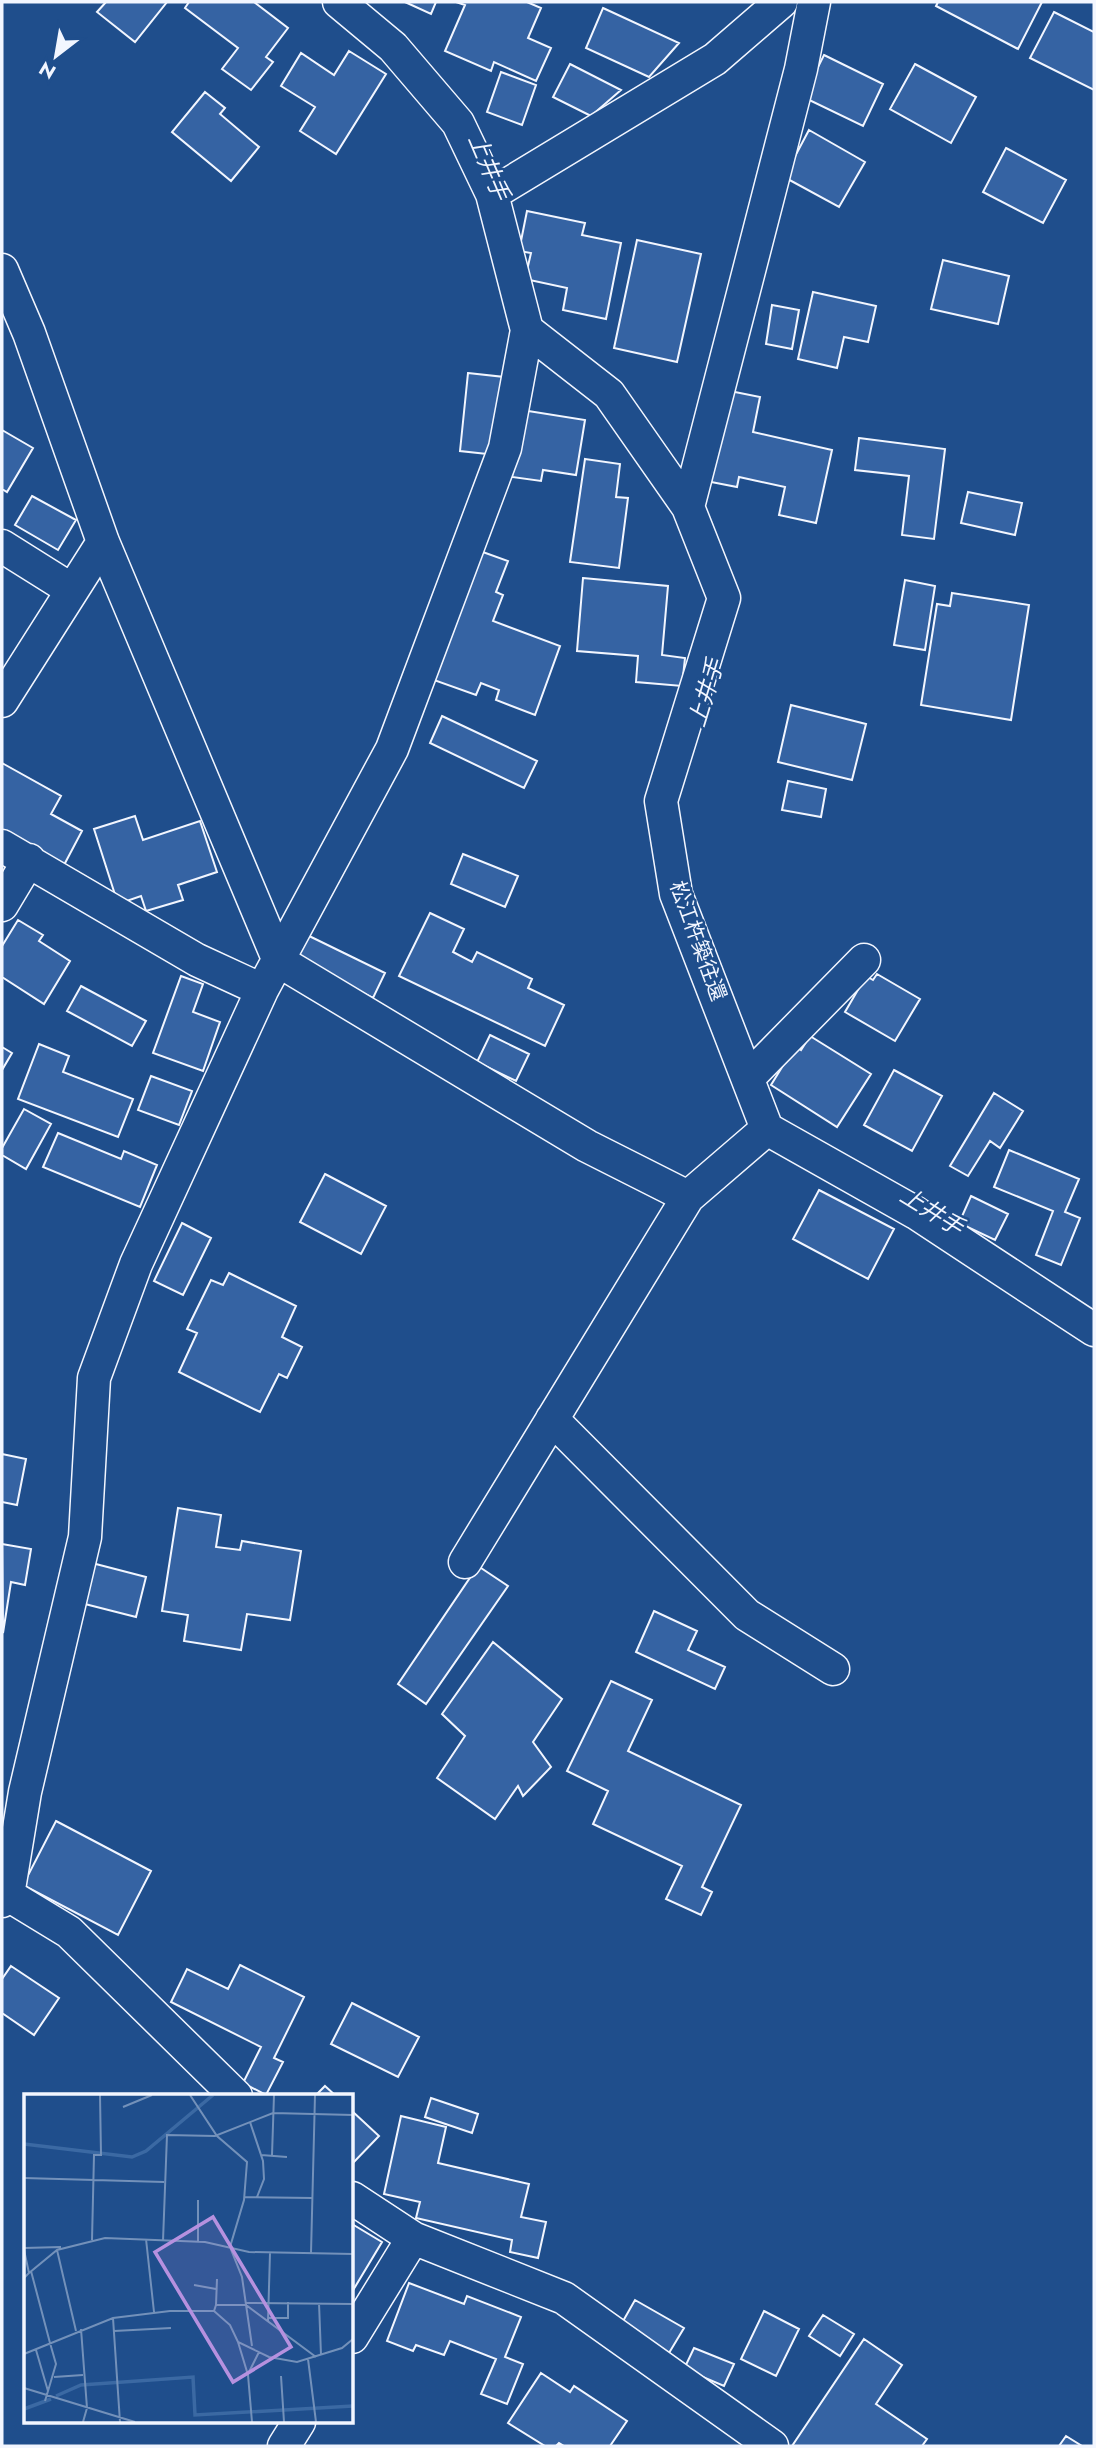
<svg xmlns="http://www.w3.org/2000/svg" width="1096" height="2448" font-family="Jost,'Noto Sans JP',sans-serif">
  <rect width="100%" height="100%" fill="#1f4e8c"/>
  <path fill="#3563a3" stroke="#f2f6ff" stroke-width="2" d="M 106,2 L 167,2 L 135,42 L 97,12 Z
    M 189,2 L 254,2 L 288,28 L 266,57 L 273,62 L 251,90 L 222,69 L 238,48 L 185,8 Z
    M 405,2 L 436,2 L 431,14 Z
    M 456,2 L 527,2 L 541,8 L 528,38 L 551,48 L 536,81 L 494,62 L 491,71 L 445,51 L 465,5 Z
    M 938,2 L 1042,2 L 1018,49 L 936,6 Z
    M 603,8 L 679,43 L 649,77 L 586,48 Z
    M 1054,12 L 1094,32 L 1094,90 L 1030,58 Z
    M 349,51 L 386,74 L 336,154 L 300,131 L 315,107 L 281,86 L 301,53 L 334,75 Z
    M 824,55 L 883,84 L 863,126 L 803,97 Z
    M 570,64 L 621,90 L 591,116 L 553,97 Z
    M 915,64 L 976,97 L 951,143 L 890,109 Z
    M 501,72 L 536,85 L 522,125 L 487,112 Z
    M 205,92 L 225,108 L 220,114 L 259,147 L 231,181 L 172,132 Z
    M 809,130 L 865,162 L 839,207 L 784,177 Z
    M 1006,148 L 1066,180 L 1043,223 L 983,192 Z
    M 527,211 L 585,223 L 582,235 L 621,243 L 606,319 L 563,310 L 567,288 L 525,279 L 531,253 L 519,251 Z
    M 637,240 L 701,254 L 677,362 L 614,348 Z
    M 943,260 L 1009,276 L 998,324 L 931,309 Z
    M 813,292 L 876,306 L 868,342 L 844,337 L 837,368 L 798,359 Z
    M 772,305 L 799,310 L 792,349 L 766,344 Z
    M 468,373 L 504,377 L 496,455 L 460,451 Z
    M 725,390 L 760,397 L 753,432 L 832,450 L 816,523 L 779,515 L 785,487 L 739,477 L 737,487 L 706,481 Z
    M 522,410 L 585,420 L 576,475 L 543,470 L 541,481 L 512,477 Z
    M 2,430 L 33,448 L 7,492 L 2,489 Z
    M 859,438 L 945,449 L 934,539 L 902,535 L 909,476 L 855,470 Z
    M 585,459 L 620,464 L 616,497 L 628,498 L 619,568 L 570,562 Z
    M 968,492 L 1022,503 L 1015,535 L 961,523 Z
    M 32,496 L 76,520 L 58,550 L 15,525 Z
    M 480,551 L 508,561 L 496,592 L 503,595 L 493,621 L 560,646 L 535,715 L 496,700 L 499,690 L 481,683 L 476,695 L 431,679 Z
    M 583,578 L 668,586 L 662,655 L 685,658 L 682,686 L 636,682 L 638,656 L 577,651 Z
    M 905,580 L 935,586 L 925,650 L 894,645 Z
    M 952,593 L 1029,605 L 1011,720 L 921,705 L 937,604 L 950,606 Z
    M 791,705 L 866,724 L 852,780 L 778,762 Z
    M 442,716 L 537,761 L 524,788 L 430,743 Z
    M 2,763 L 61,796 L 51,814 L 82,831 L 64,865 L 2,830 Z
    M 788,781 L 826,789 L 821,817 L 782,810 Z
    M 135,816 L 143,840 L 200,821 L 217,872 L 178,885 L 183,900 L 146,911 L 141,896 L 118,904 L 94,829 Z
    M 463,854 L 518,876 L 505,907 L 451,884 Z
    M 430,913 L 464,929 L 453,952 L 472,962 L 477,952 L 532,979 L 528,988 L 564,1005 L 545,1046 L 399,976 Z
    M 18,920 L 43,935 L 39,941 L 70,961 L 44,1004 L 2,977 L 2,946 Z
    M 303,933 L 385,973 L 373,998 L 291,958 Z
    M 877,974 L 920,999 L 895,1041 L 845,1012 L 866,976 L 873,980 Z
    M 181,976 L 203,984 L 193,1012 L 220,1022 L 203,1071 L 153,1053 Z
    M 81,986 L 146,1021 L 132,1046 L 67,1011 Z
    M 490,1035 L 529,1054 L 516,1081 L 477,1062 Z
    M 810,1036 L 871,1074 L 837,1127 L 771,1085 L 795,1046 L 801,1050 Z
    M 39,1044 L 69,1056 L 63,1072 L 133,1099 L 118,1137 L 18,1099 Z
    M 2,1047 L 12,1053 L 2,1070 Z
    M 894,1070 L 942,1096 L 912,1151 L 864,1125 Z
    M 151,1076 L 192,1091 L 179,1125 L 138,1110 Z
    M 994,1093 L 1023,1111 L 1000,1148 L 990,1141 L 968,1176 L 950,1166 Z
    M 24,1109 L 51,1124 L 26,1169 L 2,1155 L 2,1148 Z
    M 58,1133 L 121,1159 L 124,1151 L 157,1165 L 140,1207 L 43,1167 Z
    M 1009,1150 L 1079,1179 L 1065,1212 L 1080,1218 L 1061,1265 L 1036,1255 L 1053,1211 L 994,1187 Z
    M 325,1174 L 386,1206 L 361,1254 L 300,1222 Z
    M 819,1190 L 894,1229 L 868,1279 L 793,1239 Z
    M 971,1196 L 1008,1214 L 995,1240 L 959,1223 Z
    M 182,1223 L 211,1238 L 183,1295 L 154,1281 Z
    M 229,1273 L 296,1306 L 282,1337 L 302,1347 L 287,1378 L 279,1374 L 260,1412 L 179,1372 L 197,1333 L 187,1329 L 211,1280 L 223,1285 Z
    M 2,1454 L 26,1459 L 17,1505 L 2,1502 Z
    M 178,1508 L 221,1515 L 216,1547 L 240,1550 L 242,1541 L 301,1551 L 290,1620 L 247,1614 L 241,1650 L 184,1641 L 188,1615 L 162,1611 Z
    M 2,1544 L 31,1549 L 25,1585 L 11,1582 L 3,1633 Z
    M 92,1563 L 146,1577 L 136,1617 L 81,1603 Z
    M 478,1566 L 508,1586 L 426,1704 L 398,1684 Z
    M 654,1611 L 697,1631 L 688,1650 L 725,1667 L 715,1689 L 636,1652 Z
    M 493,1642 L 562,1699 L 533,1742 L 551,1767 L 523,1796 L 518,1786 L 495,1819 L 437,1778 L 465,1736 L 442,1714 Z
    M 611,1681 L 652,1700 L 628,1751 L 741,1805 L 702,1887 L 712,1892 L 701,1915 L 666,1899 L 682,1866 L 593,1824 L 608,1791 L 567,1771 Z
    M 56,1821 L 151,1871 L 118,1935 L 23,1885 Z
    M 240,1965 L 304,1997 L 274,2058 L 283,2062 L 266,2095 L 243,2083 L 261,2047 L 171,2002 L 187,1969 L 228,1989 Z
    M 11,1966 L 59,1998 L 34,2035 L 2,2013 L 2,1979 Z
    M 352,2003 L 419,2037 L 398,2077 L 331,2044 Z
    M 325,2086 L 336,2096 L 315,2096 Z
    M 431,2098 L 478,2114 L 472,2133 L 425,2117 Z
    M 352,2111 L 379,2136 L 352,2164 Z
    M 401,2116 L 446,2127 L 438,2163 L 529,2184 L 521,2217 L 546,2222 L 538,2258 L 510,2252 L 512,2240 L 416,2218 L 420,2202 L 384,2194 Z
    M 352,2224 L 382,2242 L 352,2292 Z
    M 409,2283 L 464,2304 L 467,2296 L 521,2317 L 505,2357 L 523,2364 L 507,2404 L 481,2394 L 496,2359 L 450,2341 L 444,2355 L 416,2345 L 413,2351 L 387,2341 Z
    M 635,2300 L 684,2328 L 666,2358 L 618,2330 Z
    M 764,2311 L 799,2329 L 776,2376 L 741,2359 Z
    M 823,2315 L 854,2334 L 840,2356 L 809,2336 Z
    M 864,2339 L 902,2365 L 876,2404 L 927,2439 L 922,2446 L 792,2446 Z
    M 694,2348 L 734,2364 L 724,2386 L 684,2369 Z
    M 541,2373 L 570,2392 L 574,2386 L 627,2421 L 610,2446 L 564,2446 L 559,2443 L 556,2446 L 545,2446 L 508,2423 Z
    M 1066,2436 L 1082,2446 L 1059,2446 Z"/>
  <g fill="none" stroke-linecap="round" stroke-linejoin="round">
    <g stroke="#f2f6ff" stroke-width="35">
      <path id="minor" d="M 339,2 L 393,47 L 458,123 L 492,194 L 527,330 L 609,394 L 688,507 L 724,598 L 661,801 L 676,894 L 767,1129 L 916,1213 L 1094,1330
        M 492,194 L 715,59 L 781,2
        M 2,270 L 29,333 L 103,542 L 279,961 L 587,1146 L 688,1197 L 767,1129
        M 688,507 L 801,69 L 814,2
        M 2,546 L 72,590
        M 2,701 L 103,542
        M 2,846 L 197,960 L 262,990
        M 2,905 L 29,860
        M 748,1078 L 864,960
        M 552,1419 L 747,1615 L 833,1669
        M 465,1562 L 688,1197
        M 2,1888 L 8,1895 L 69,1932 L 236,2096
        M 2,1901 L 8,1895 L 25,1792 L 85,1537 L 94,1378 L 136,1264 L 262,990 L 392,749 L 505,448 L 527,330
        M 352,2198 L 413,2238 L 564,2298 L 772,2446
        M 352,2337 L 413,2238
        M 284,2446 L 299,2422"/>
    </g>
    <use href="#minor" stroke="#1f4e8c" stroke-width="32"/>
  </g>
  <g text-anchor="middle" stroke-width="5" stroke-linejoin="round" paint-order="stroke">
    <g font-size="21" fill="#f2f6ff" stroke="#1f4e8c">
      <text transform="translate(698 941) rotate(70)" y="7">松江杵築往還</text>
    </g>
    <g font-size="23" font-style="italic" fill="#f2f6ff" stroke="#1f4e8c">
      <text transform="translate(489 167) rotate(67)" y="8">上井手</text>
      <text transform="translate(706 693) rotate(-73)" y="8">上井手</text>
      <text transform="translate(932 1211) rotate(32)" y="8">上井手</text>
    </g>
  </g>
  <g transform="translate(24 2094)">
    <rect width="329" height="329" fill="#1f4e8c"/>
    <path fill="none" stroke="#3b69a3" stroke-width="3.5" d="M 0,50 L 108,63 L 122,57 L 189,1M 32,302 L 57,291 L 169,283 L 171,321 L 329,312M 0,315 L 27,305"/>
    <path fill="none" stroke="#7391ba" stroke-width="2" d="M 166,1 L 193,42 L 223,68 L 220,106 L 206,153 L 218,183 L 228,252M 99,13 L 128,1M 226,28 L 239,67 L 240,85 L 233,103M 237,61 L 263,63M 248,61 L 250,1M 0,84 L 140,88M 220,103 L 288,104M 0,119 L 0,146M 122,145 L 130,218M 68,146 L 70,61 L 77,61 L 76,1M 139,147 L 143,41 L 191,42 L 249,19 L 329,21M 174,147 L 174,106M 0,154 L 37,153M 0,156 L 5,179 L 0,184M 33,156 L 52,237M 287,159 L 291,1M 7,177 L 26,249M 5,179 L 33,156 L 81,144 L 181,148 L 225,158 L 329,160M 170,191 L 192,195M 222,209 L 329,210M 295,209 L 297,261M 192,211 L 193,185M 190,217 L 192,211 L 222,211 L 292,263M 89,224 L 96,328M 244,224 L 264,224 L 264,208M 244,227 L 246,159M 57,235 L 63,314 L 59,328M 90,237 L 147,234M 214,248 L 224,281 L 228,328M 12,256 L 24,297 L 21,307M 0,260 L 89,224 L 146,217 L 190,217 L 206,231 L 214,248 L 245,263 L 273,268 L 318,254 L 329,245M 284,265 L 292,328M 225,278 L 235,258M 257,282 L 260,328M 30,283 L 59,281M 0,294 L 111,328M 24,297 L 32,270 L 26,249"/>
    <path fill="#b691df" fill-opacity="0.15" stroke="#b691df" stroke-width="3.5" d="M 189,123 L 267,253 L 209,288 L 131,158 Z"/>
    <rect width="329" height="329" fill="none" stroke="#f2f6ff" stroke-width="3.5"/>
  </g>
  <rect width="1096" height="2448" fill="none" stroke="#f2f6ff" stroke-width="7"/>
  <g transform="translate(56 56) rotate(211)" stroke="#1f4e8c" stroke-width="5" paint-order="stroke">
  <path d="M0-5L12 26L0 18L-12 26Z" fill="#f2f6ff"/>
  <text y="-10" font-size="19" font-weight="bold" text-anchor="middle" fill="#f2f6ff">N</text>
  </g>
</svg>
